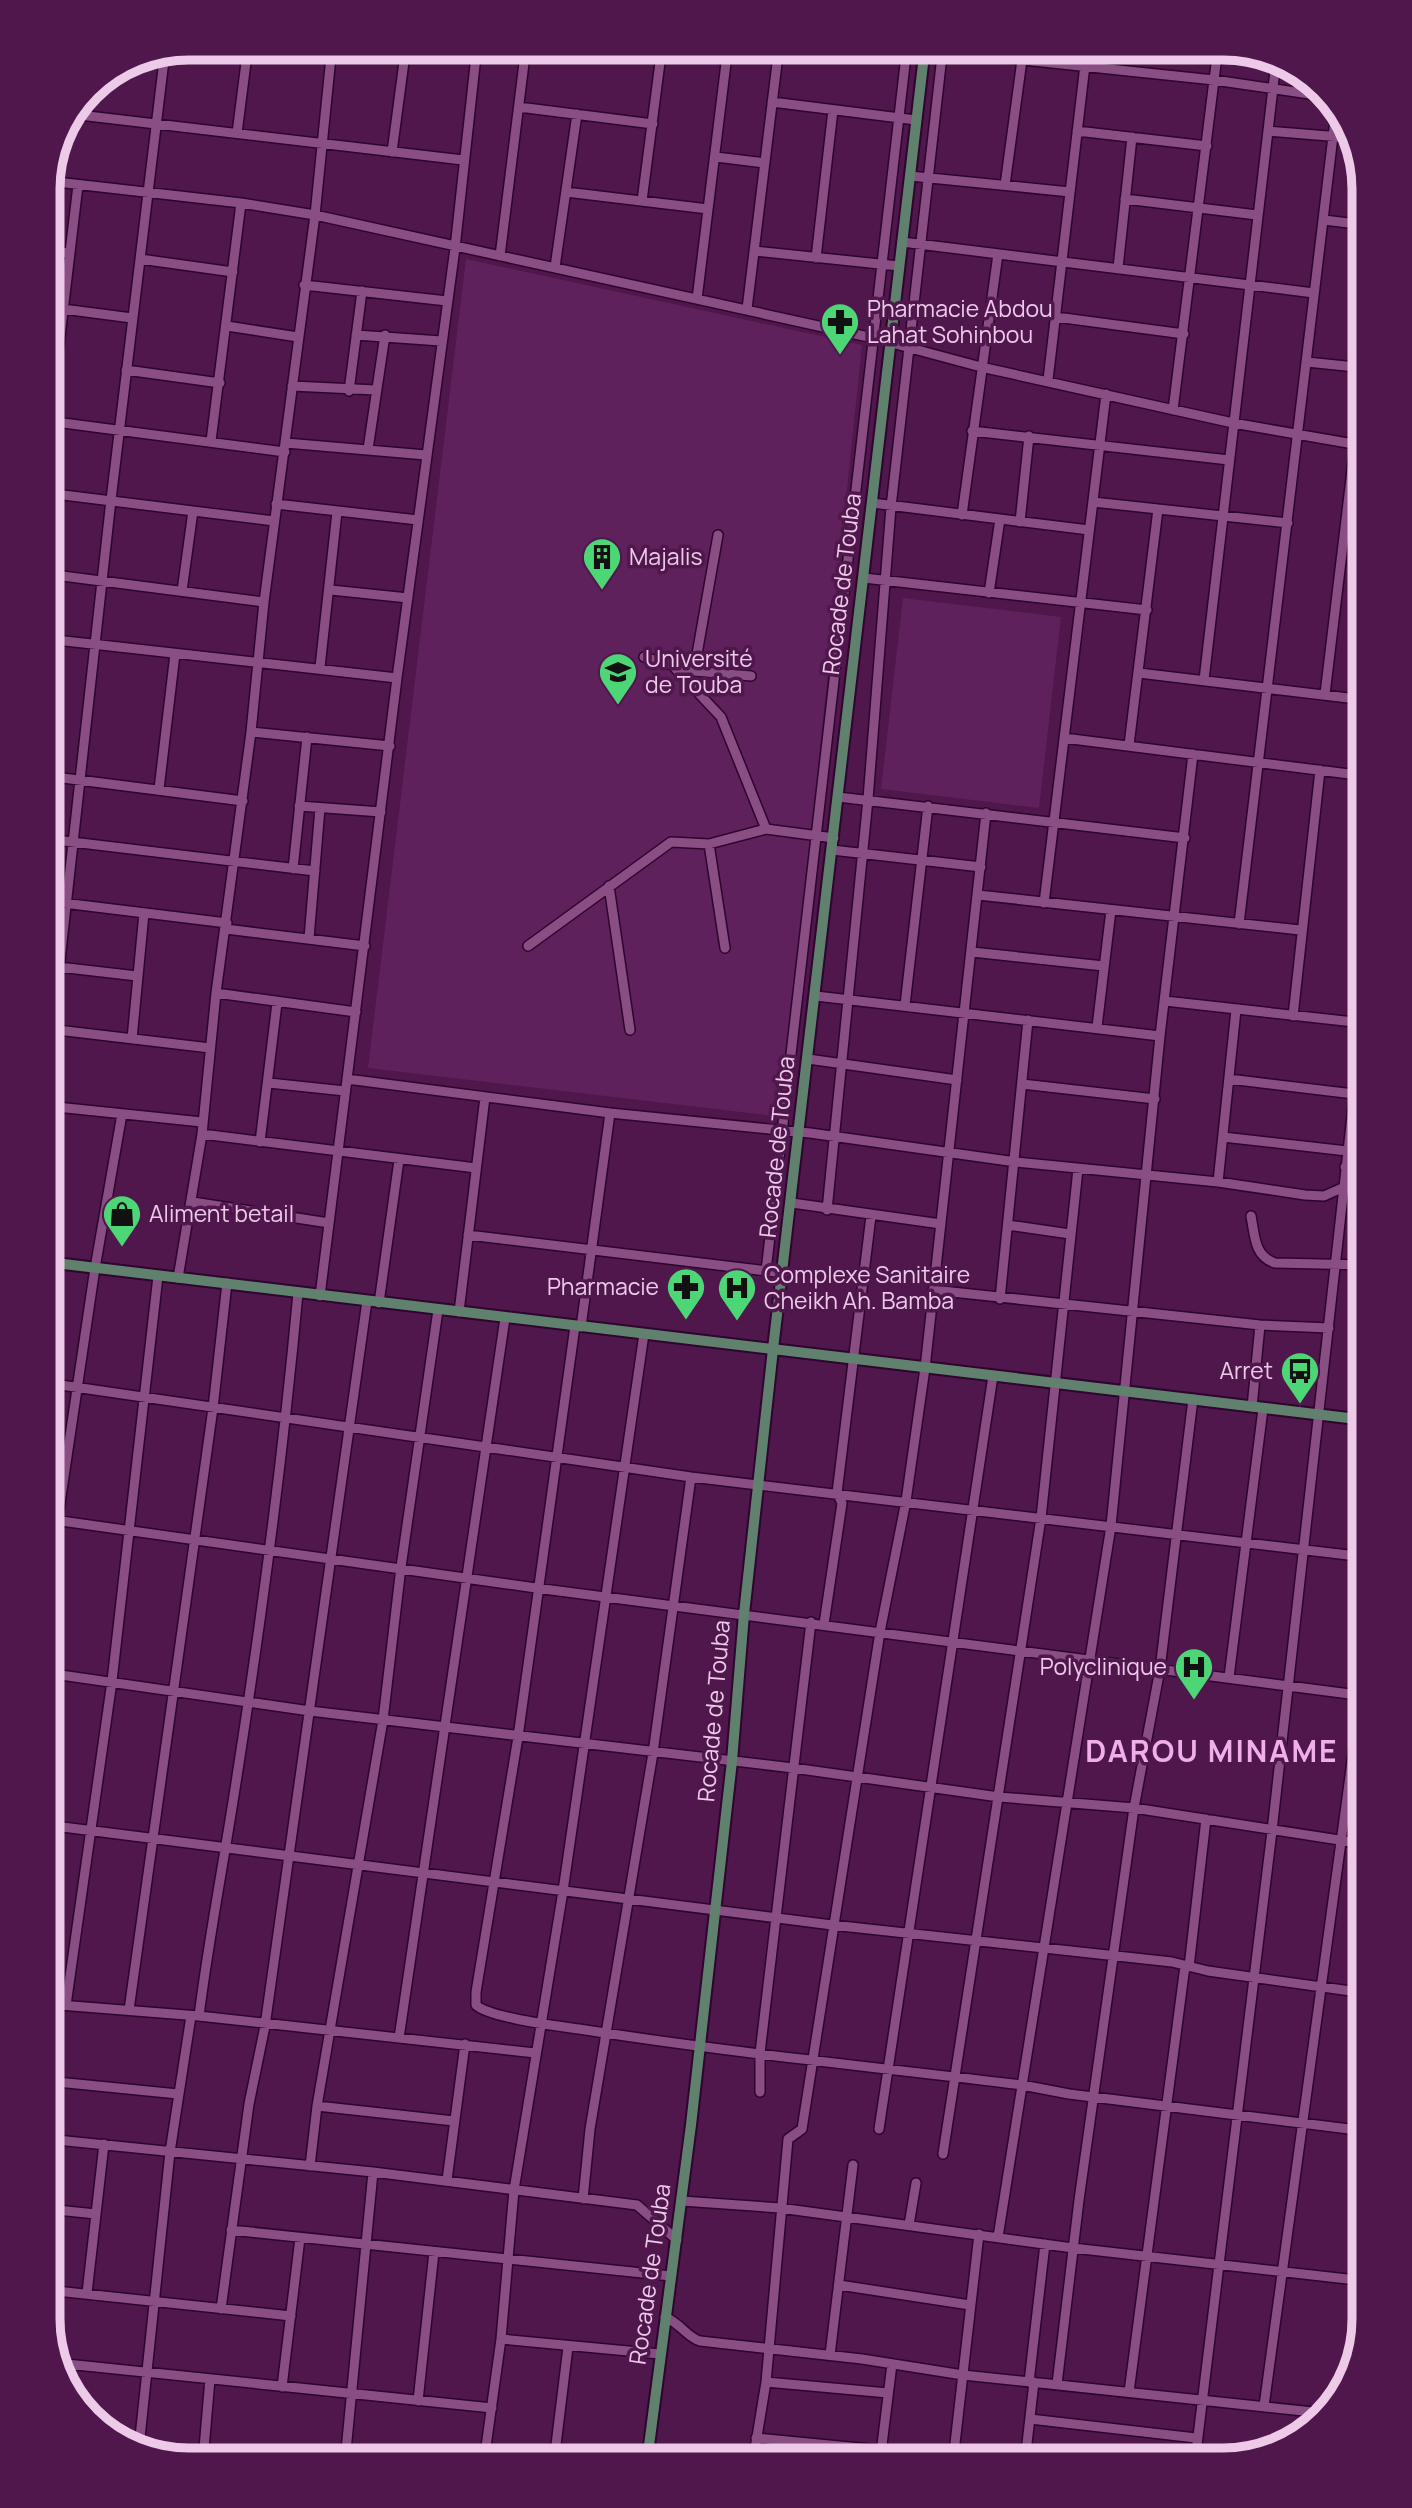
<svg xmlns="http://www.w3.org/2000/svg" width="1412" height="2508" font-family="Manrope,sans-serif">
  <rect width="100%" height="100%" fill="#4f174c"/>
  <path fill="#5e215b" d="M 466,259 L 862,345 L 782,1117 L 368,1068 Z
    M 903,598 L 1061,617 L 1039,808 L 881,789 Z"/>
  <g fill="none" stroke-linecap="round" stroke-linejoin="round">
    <g stroke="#2e052d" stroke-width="12">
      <path id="minor" d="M 614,47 L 727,59
        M 899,47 L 1214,80 L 1323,96
        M 772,102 L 916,120
        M 519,107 L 653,124
        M 71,114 L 463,160
        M 82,115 L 84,95
        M 1077,131 L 1207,146
        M 1268,131 L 1353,138
        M 237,133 L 248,47
        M 392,152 L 406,47
        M 716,157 L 765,163
        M 910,176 L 1070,192
        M 48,181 L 241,203 L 315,215 L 873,338 L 981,367 L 1233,423 L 1365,446
        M 1005,185 L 1022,60
        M 566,192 L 708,209
        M 1125,199 L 1257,215
        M 642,201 L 662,47
        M 1324,220 L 1365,225
        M 902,242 L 1314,293
        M 48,251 L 70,253
        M 754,251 L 899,266
        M 500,256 L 526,47
        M 816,258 L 833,110
        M 140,259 L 233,272
        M 555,267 L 577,114
        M 1118,268 L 1132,137
        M 304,285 L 447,301
        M 697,299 L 728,47
        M 63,309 L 132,318
        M 747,309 L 779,47
        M 1056,317 L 1184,334
        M 227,326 L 298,337
        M 356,335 L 441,341
        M 1307,362 L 1365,368
        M 126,370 L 220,383
        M 1048,380 L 1087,48
        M 292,386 L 376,390
        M 349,391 L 362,291
        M 1173,410 L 1218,48
        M 48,421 L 285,452
        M 50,421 L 78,185
        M 972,431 L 1229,460
        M 211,441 L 241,203
        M 286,443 L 426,455
        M 368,449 L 385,335
        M 47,493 L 274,521
        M 1093,502 L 1288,523
        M 872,503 L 1089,530
        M 276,504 L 418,520
        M 962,515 L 998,254
        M 1020,522 L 1029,436
        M 1345,529 L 1365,533
        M 47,574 L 264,602
        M 864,578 L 1147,610
        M 331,590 L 408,598
        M 182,591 L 193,511
        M 989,593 L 1000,519
        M 47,639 L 397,678
        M 644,657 L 694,671 L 751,676
        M 320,667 L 337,512
        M 674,667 L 721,717 L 766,829
        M 694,671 L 718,535
        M 1139,673 L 1365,700
        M 1204,680 L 1276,62
        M 1325,694 L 1355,445
        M 251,732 L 390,746
        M 1064,738 L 1365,776
        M 1129,745 L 1158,509
        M 47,776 L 243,801
        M 159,789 L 175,654
        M 838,797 L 1185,838
        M 299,806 L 381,812
        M 47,839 L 315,871
        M 709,844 L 725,948
        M 832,850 L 981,867
        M 293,869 L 307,737
        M 609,886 L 630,1030
        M 978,895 L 1300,930
        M 47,901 L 227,923
        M 1044,903 L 1106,394
        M 1239,924 L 1336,111
        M 226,929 L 365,946
        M 309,938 L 320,808
        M 528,946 L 671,842 L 709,844 L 766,829 L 834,838
        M 972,952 L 1104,966
        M 59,967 L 137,976
        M 216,993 L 356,1012
        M 816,996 L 1160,1036
        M 1165,1001 L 1363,1023
        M 905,1005 L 928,806
        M 1293,1016 L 1320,770
        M 1097,1027 L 1111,910
        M 49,1029 L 210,1048
        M 132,1039 L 144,913
        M 808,1059 L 957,1080
        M 47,1078 L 111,500 L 165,52
        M 347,1079 L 610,1113 L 810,1133 L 1016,1162 L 1218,1182 L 1305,1195 L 1324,1196 L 1342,1188
        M 1229,1079 L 1354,1094
        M 269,1083 L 345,1091
        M 1022,1084 L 1155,1099
        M 47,1106 L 202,1122
        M 202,1134 L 476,1168
        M 1223,1137 L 1347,1151
        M 260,1142 L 277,1003
        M 1345,1167 L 1365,1169
        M 1218,1182 L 1236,1010
        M 193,1202 L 329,1223
        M 792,1203 L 941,1224
        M 827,1210 L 868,799 L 891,507 L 943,47
        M 1251,1216 C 1255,1236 1254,1256 1275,1263 L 1365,1265
        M 1008,1225 L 1070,1234
        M 468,1235 L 784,1273
        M 766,1271 L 907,47
        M 178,1278 L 202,1134 L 216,993 L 251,732 L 264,602 L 315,215 L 332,47
        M 933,1290 L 1260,1325 L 1329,1328
        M 320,1296 L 397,678 L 455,248 L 477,47
        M 1000,1299 L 1028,1020
        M 379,1303 L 399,1160
        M 459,1312 L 485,1097
        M 575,1326 L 518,1737 L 476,1992 L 476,2005 C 490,2018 558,2026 579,2029 C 726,2052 874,2067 1022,2085 L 1069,2094 L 1365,2131
        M 581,1327 L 610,1113
        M 47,1383 L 691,1477 L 1365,1557
        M 1252,1407 L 1260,1325
        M 47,1519 L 536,1588 L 1365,1696
        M 47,1591 L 95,1268 L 122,1114
        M 824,1624 L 841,1510 L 842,1503 L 837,1493 L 871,1216
        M 47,1673 L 310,1711 L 793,1768 L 999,1797 L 1134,1808 L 1365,1844
        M 1229,1677 L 1263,1409
        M 47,1825 L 832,1925 L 1172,1962 L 1208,1971 L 1365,1993
        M 1189,1967 L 1206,1819
        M 47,2004 L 199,2016 L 535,2053
        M 66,2005 L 112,1681 L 158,1276
        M 129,2010 L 213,1408 L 227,1283
        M 199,2016 C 209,1936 225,1856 237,1776 C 262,1616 283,1455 298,1293
        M 47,2032 L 50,2005
        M 399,2038 L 505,1318
        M 47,2081 L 178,2094
        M 760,2092 L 760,2053 L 811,1622
        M 317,2106 L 454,2121
        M 879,2129 L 993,1376
        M 47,2139 L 373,2172 L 637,2205 L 677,2240
        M 943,2154 L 1041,1518 L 1078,1169
        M 310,2166 L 317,2106 L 383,1720 L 401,1567 L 438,1310
        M 447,2180 L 465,2044
        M 583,2199 L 590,2129 L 653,1753 L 691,1477
        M 682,2201 L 780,2208 L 1073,2248 L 1365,2281
        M 47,2209 L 96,2214
        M 909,2225 L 916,2183
        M 231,2230 L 671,2276
        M 998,2237 L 1111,1526 L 1160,1036 L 1193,754
        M 839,2285 L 970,2305
        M 47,2290 L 291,2316
        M 87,2293 L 104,2144
        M 221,2309 L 249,2104 L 265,2026 L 367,1301
        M 665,2317 C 680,2323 688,2338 700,2341 L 862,2359 L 963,2375 L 1323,2413
        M 501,2339 L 660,2354
        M 830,2355 L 853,2165
        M 57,2363 L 492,2408
        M 1347,2378 L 1365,2236
        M 766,2382 L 888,2393
        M 1029,2382 L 1045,2244
        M 1057,2384 L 1079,2200 L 1134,1808 L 1160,1669 L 1193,1399
        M 66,2386 L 68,2364
        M 282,2387 L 300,2238
        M 1129,2392 L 1185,1966
        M 418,2401 L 434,2252
        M 1264,2406 L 1365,1666
        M 1030,2419 L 1196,2438
        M 756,2438 L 881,2450
        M 139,2447 L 170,2152 L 191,2016
        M 204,2450 L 298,2460
        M 203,2460 L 210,2379
        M 345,2461 L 373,2172
        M 484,2461 L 501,2339 L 514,2190 L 563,1891 L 644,1334
        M 554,2461 L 568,2347
        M 753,2461 L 766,2382 L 788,2139 L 802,2129 L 880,1632 L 906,1501 L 925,1368 L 986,813
        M 880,2461 L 892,2364
        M 953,2461 L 979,2234
        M 1025,2461 L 1034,2382
        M 1195,2461 L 1272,1831 L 1365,999"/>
    </g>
    <g stroke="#2e052d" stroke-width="14">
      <path id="major" d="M 47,1262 L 1365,1420
        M 647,2461 L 691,2125 L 732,1761 L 744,1614 L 773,1349 L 925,47"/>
    </g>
    <use href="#minor" stroke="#894e84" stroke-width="9"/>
    <use href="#major" stroke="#60816e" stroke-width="10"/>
  </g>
  <defs>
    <g id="pharmacy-pin" transform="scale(2.0125)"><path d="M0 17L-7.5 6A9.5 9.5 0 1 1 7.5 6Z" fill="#4dd676" stroke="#4f174c"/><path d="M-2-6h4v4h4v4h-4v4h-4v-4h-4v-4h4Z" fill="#111"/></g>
    <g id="building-pin" transform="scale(2.0125)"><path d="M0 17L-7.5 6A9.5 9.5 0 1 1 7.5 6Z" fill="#4dd676" stroke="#4f174c"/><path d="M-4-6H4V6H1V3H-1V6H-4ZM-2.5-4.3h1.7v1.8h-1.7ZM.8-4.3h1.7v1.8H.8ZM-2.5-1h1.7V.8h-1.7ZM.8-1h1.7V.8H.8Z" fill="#111"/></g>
    <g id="school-pin" transform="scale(2.0125)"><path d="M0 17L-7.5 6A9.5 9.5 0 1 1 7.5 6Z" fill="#4dd676" stroke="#4f174c"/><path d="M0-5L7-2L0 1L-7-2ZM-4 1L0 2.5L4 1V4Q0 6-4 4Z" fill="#111"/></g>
    <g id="shop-pin" transform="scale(2.0125)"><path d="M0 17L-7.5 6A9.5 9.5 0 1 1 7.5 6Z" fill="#4dd676" stroke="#4f174c"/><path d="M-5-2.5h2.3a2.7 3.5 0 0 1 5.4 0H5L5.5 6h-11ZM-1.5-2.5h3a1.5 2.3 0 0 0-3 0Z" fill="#111"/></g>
    <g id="hospital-pin" transform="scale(2.0125)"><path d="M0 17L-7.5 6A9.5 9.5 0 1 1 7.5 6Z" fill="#4dd676" stroke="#4f174c"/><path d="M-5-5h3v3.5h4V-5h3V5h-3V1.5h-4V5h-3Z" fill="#111"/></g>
    <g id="bus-pin" transform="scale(2.0125)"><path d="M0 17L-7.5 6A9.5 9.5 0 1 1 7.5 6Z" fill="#4dd676" stroke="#4f174c"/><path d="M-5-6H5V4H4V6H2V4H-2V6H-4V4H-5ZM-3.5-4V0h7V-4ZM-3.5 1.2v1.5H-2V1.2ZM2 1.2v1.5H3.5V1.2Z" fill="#111"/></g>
  </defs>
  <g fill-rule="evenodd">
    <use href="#pharmacy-pin" x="840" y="322"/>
    <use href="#building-pin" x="602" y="557"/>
    <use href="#school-pin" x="618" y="672"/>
    <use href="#shop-pin" x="122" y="1214"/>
    <use href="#pharmacy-pin" x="686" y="1287"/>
    <use href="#hospital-pin" x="737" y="1288"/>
    <use href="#bus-pin" x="1300" y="1371"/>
    <use href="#hospital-pin" x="1194" y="1667"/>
  </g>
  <g text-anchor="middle" stroke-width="7" stroke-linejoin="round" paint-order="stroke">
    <g font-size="23" fill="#eccae8" stroke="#4f174c" text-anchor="start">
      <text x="867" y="317">Pharmacie Abdou<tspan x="867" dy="26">Lahat Sohinbou</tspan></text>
      <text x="629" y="565">Majalis</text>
      <text x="645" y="667">Université<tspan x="645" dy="26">de Touba</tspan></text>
      <text x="149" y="1222">Aliment betail</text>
      <text x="764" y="1283">Complexe Sanitaire<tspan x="764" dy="26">Cheikh Ah. Bamba</tspan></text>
      <text x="659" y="1295" text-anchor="end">Pharmacie</text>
      <text x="1273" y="1379" text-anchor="end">Arret</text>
      <text x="1167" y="1675" text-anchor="end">Polyclinique</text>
    </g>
    <g font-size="23" fill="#eccae8" stroke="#4f174c">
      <text transform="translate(842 584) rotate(-83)" y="8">Rocade de Touba</text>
      <text transform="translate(777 1147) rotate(-84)" y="8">Rocade de Touba</text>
      <text transform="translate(714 1711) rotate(-85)" y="8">Rocade de Touba</text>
      <text transform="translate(650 2274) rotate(-82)" y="8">Rocade de Touba</text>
    </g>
    <g font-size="30" font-weight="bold" letter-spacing="2" fill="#f1afea" stroke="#4f174c">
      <text x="1212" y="1762">DAROU MINAME</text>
    </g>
  </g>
  <path d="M0 0H1412V2508H0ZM189 60H1223A129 129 0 0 1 1352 189V2319A129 129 0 0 1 1223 2448H189A129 129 0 0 1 60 2319V189A129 129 0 0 1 189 60Z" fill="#4f174c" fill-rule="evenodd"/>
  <path fill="none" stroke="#eccae8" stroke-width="9" d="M189 60H1223A129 129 0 0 1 1352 189V2319A129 129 0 0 1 1223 2448H189A129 129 0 0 1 60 2319V189A129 129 0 0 1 189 60Z"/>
</svg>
